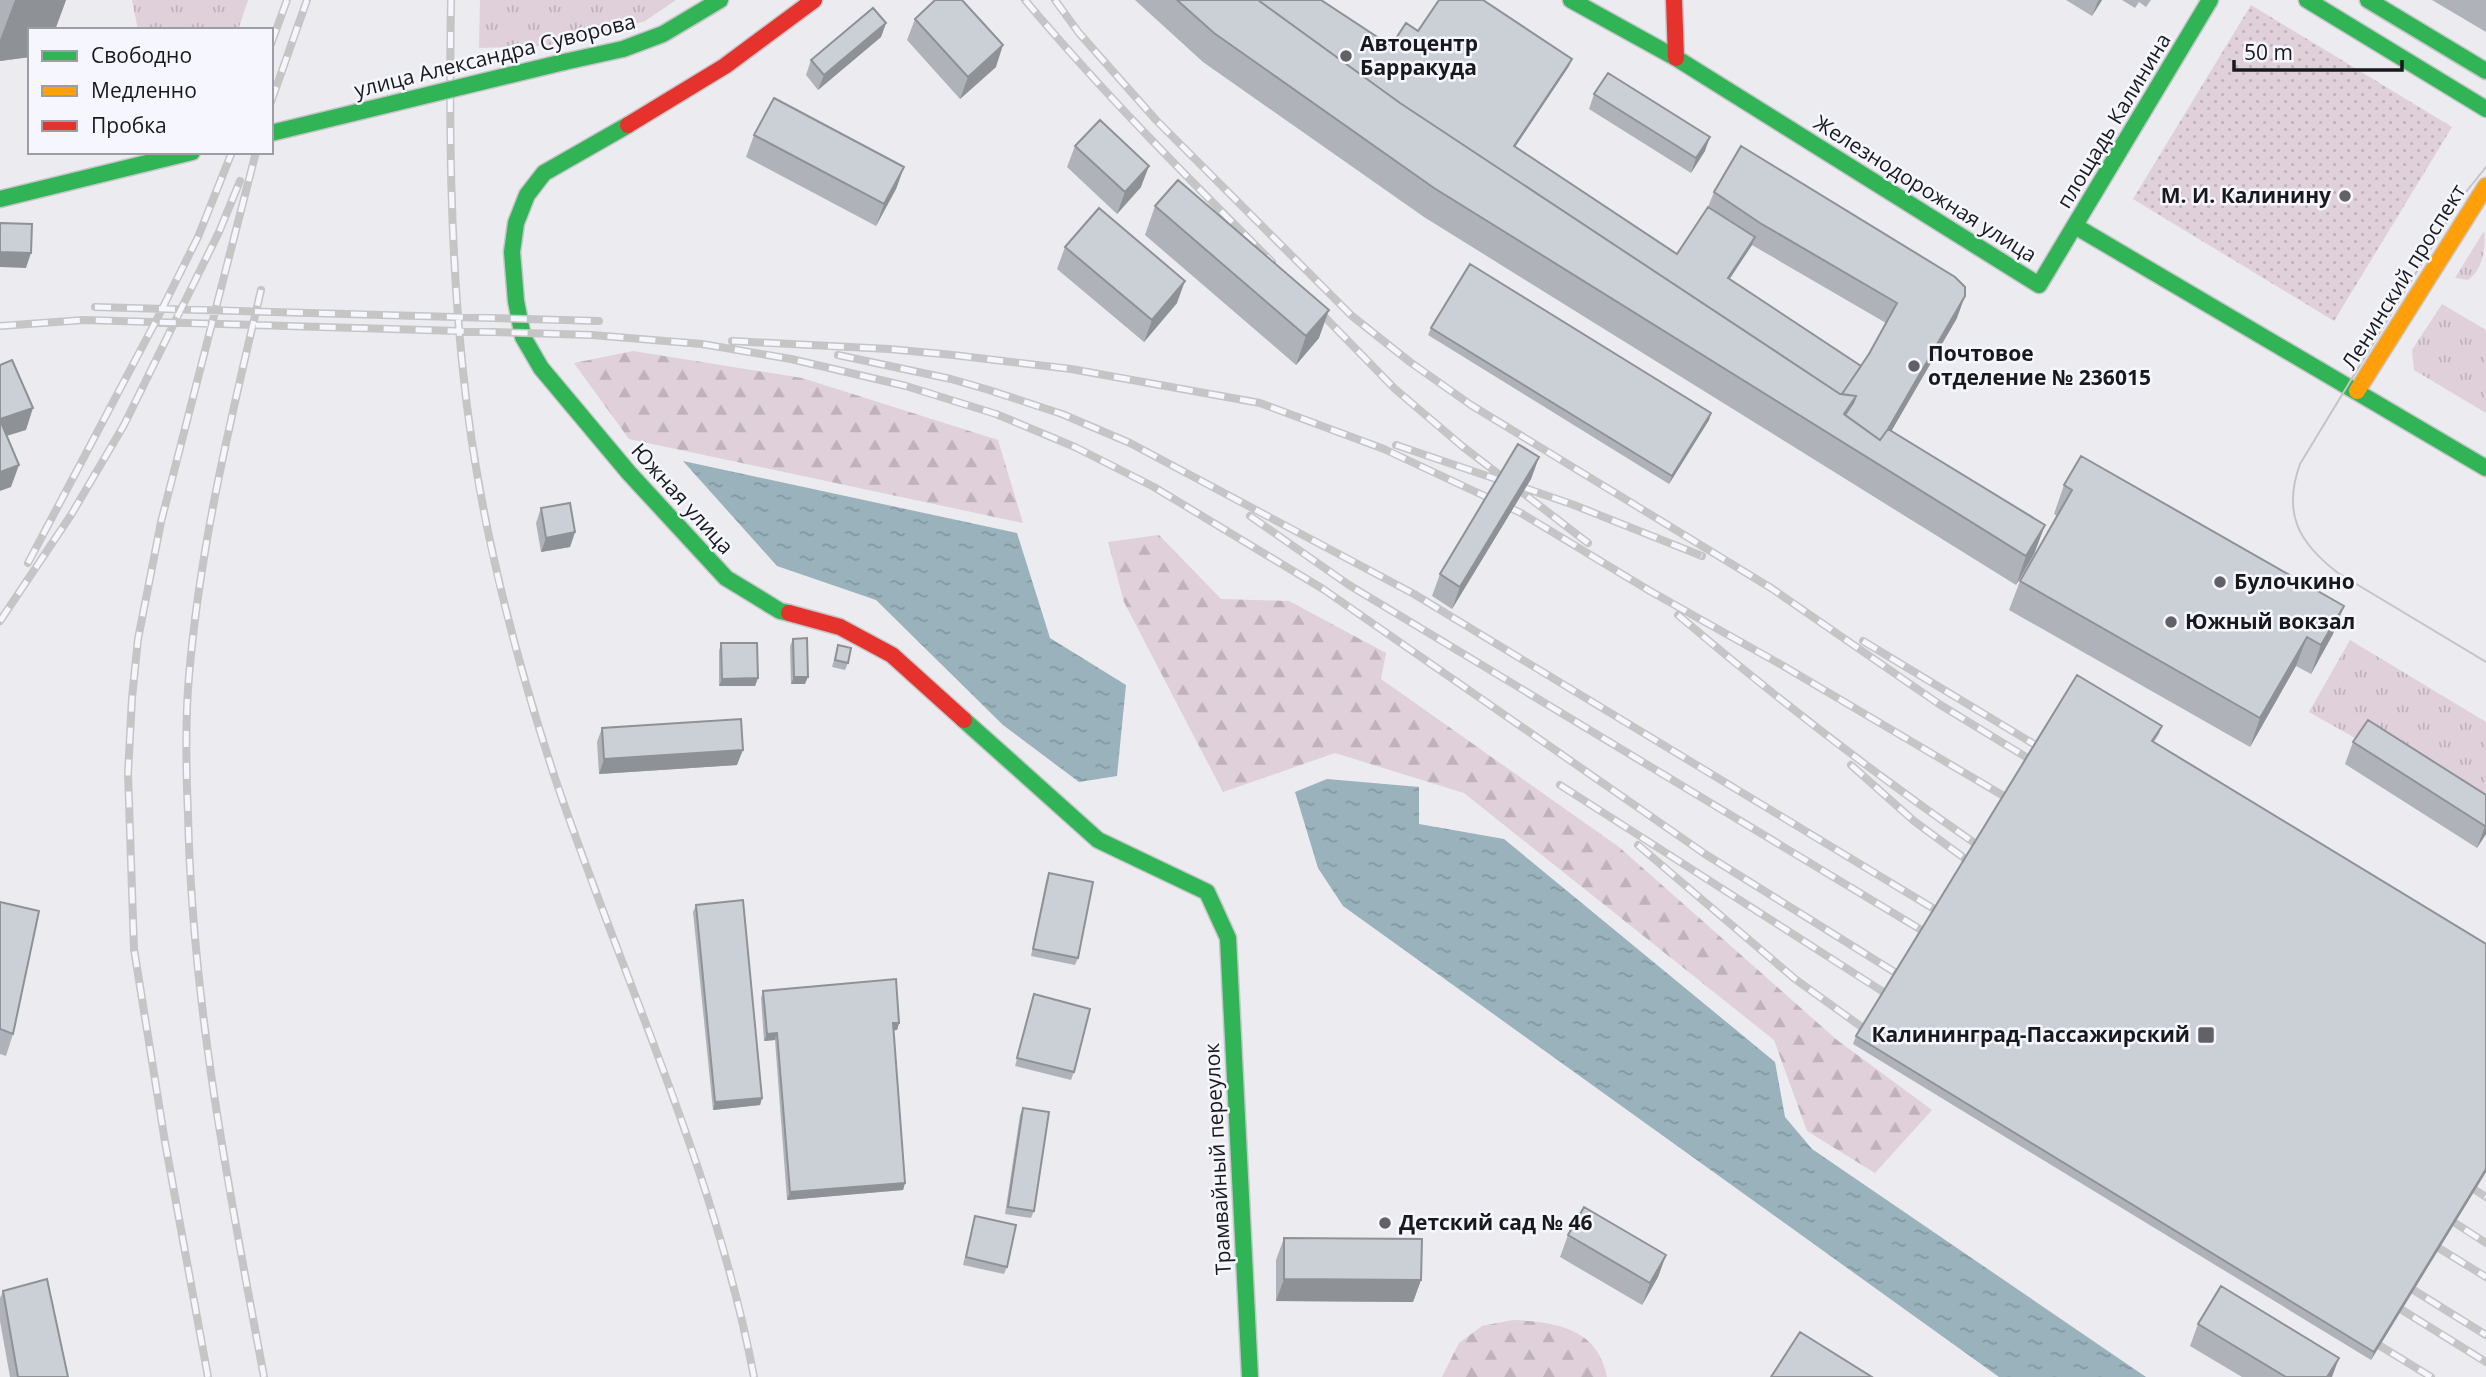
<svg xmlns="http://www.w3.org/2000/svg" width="2486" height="1377" font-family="'Open Sans',sans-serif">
  <defs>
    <pattern id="grass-tufts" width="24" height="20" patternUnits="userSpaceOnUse" patternTransform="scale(1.75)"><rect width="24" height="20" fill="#dfd0d9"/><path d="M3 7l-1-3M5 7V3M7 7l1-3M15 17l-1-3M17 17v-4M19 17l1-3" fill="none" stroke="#bfb2ba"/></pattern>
    <pattern id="forest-firs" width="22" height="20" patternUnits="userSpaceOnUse" patternTransform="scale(1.75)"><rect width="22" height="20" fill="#dfd0d9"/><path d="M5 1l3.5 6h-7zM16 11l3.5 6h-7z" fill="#bfb2ba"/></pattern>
    <pattern id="park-dots" width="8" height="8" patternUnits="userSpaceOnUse" patternTransform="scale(1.75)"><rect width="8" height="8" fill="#dfd0d9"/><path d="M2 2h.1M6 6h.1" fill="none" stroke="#bfb2ba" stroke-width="1.8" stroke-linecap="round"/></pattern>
    <pattern id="water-ripples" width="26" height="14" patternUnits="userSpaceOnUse" patternTransform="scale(1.75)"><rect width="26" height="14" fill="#99b2bb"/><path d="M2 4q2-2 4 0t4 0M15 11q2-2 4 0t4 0" fill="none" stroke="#8398a0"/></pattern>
  </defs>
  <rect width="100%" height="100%" fill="#ebebf0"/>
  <path fill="url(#grass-tufts)" d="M 132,0 L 248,0 L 238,30 L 138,30 Z
    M 480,0 L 676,0 L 645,21 L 566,45 L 479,48 Z
    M 2484,231 C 2486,248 2483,269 2468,280 L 2455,278 Z
    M 2442,304 L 2486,330 L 2486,413 L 2414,370 L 2412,350 Z
    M 2350,640 L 2486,722 L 2486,812 L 2309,712 Z"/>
  <path fill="url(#forest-firs)" d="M 633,351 L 802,378 L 998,440 L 1023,523 L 629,439 L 574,363 Z
    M 1159,535 L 1221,599 L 1289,601 L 1386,653 L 1381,679 L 1619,847 L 1837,1040 L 1932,1110 L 1875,1173 L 1807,1131 L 1774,1040 L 1464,793 L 1335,753 L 1223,792 L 1124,602 L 1108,542 Z
    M 1513,1320 C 1556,1322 1598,1328 1607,1377 L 1442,1377 L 1459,1343 L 1482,1326 Z"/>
  <path fill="url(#park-dots)" d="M 2251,5 L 2452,127 L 2334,321 L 2133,199 Z"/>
  <path fill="url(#water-ripples)" d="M 683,461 L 1017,533 L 1050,638 L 1126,685 L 1117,776 L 1079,782 L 1003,725 L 876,600 L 777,566 Z
    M 1327,779 L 1419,787 L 1419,824 L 1504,839 L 1775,1062 L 1785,1117 L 1812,1149 L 2146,1377 L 1999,1377 L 1343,906 L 1318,868 L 1295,792 Z"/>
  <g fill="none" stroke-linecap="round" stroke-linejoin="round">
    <g stroke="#c5c6ca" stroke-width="19">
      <path id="fast" d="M 1571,0 L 1676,58 L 2039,285 L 2210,0
        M 2307,0 L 2486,109
        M 2368,0 L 2486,71
        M 564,62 L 623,49 L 663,34 L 720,0
        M 628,125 L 544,173 L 527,195 L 516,223 L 512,252 L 516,301 L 523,337 L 541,368 L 629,473 L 726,578 L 780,611 L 789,613
        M 0,199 L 192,152
        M 2075,226 L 2486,468
        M 964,720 L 1098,840 L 1207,892 L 1228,938 L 1250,1377"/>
    </g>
    <g stroke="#c5c6ca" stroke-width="19">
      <path id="slow" d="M 2357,391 L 2486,186"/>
    </g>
    <g stroke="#c5c6ca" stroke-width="19">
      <path id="jam" d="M 1674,0 L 1676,58
        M 628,125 L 725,66 L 814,0
        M 789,613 L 840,627 L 892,655 L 964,720"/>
    </g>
    <use href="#fast" stroke="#30b455" stroke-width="16"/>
    <use href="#slow" stroke="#ff9f0a" stroke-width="16"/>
    <use href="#jam" stroke="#e5322d" stroke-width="16"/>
    <path stroke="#c5c5c6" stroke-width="2" d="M 2486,167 L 2462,197 L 2300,464 C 2282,514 2299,543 2338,573 L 2486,662"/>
    <g stroke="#c5c5c6" stroke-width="8">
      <path id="rail" d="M 451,0 C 449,123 450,248 463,371 C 477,511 512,648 556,781 C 623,979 715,1171 754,1377
        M 1025,0 C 1102,92 1187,177 1272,262
        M 1055,0 L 1079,33 L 1156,120 L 1352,316 L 1410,362 L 1471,405 L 1771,588 L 1939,704 L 2044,768
        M 271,44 L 287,0
        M 271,102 L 307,0
        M 261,290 C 231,418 200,545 189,676 C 185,721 186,768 188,814 C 192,1004 229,1190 264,1377
        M 1313,305 L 1395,389 L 1462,446 L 1588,543
        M 95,307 L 599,321
        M 0,326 L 84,320 L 592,335 L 702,344 L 791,359 L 906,386 L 996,414 L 1075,447 L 1154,487 L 1323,589 L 1705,854 L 1912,983
        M 732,341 L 889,349 L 953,355 L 1071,369 L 1260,403 L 1384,449 L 1521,513 L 1650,591 L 1780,664 L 2019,805
        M 838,355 L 951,379 L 989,390 L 1062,414 L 1130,443 L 1414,594 L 1949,918
        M 1396,445 L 1499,480
        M 1522,487 L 1574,505 L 1702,556
        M 1250,516 L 1349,585 L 1938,940
        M 28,563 L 157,319 L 198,237 L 232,152
        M 1678,615 C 1778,700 1881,779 1989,853
        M 0,621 L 71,515 L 124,425 L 219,232 L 240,181
        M 1863,641 L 2052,755
        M 1851,765 L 1914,821 L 1979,869
        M 1560,785 L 1899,1002
        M 1638,845 L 1795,979 L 1877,1038
        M 2458,1179 L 2486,1197
        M 2438,1212 L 2486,1243
        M 2424,1239 L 2486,1277
        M 2399,1281 L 2486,1335
        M 2386,1300 L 2486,1362
        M 2364,1336 L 2431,1377
        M 208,1377 L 165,1142 L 134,949 L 128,773 L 132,698 L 138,639 L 161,522 L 256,152"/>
    </g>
    <use href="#rail" stroke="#f6f7fe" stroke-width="5" stroke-dasharray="16" stroke-linecap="butt"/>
    <g stroke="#c5c5c8" stroke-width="19" stroke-linecap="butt">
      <path id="fast-bridge" d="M 271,133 L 564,62"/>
    </g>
    <use href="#fast-bridge" stroke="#30b455" stroke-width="16"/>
  </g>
  <path fill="#afb3b9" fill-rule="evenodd" d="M 0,0 L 66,0 L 55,30 L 30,30 L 30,57 L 0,61 Z
    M 1135,0 L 1321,0 L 1391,46 L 1418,31 L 1572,59 L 1569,66 L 1515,147 L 1677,254 L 1708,207 L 1714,192 L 1957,318 L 1891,431 L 2045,525 L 2034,554 L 2016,585 L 1424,217 L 1203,62 ZM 1752,245 L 1886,323 L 1861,366 L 1729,279 Z
    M 2066,0 L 2102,0 L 2092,16 Z
    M 2122,0 L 2151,0 L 2146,7 L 2139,2 L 2135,8 Z
    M 2432,0 L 2486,0 L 2486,32 Z
    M 915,19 L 996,67 L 960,99 L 907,40 Z
    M 886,23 L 881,37 L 818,90 L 806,75 L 811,60 Z
    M 1594,94 L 1705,151 L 1691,173 L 1589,109 Z
    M 754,135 L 904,167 L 896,189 L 876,226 L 746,157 Z
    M 1075,146 L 1141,187 L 1117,214 L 1067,167 Z
    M 1155,206 L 1319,338 L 1296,365 L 1145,235 Z
    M 1065,247 L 1177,303 L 1144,342 L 1057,269 Z
    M 1431,328 L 1711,413 L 1709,420 L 1669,484 L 1428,335 Z
    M 1539,457 L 1531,479 L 1452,609 L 1432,596 L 1440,574 Z
    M 2064,485 L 2333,634 L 2311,674 L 2296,666 L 2250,747 L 2009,610 L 2020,581 L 2057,516 L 2054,514 Z
    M 541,508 L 575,532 L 570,547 L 541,552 L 536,523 Z
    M 793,639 L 805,684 L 791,684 L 790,646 Z
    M 721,643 L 758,678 L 755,686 L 719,686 L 719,651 Z
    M 838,645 L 848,663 L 845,670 L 832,667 Z
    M 2162,726 L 2159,734 L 2154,742 L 2486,1172 L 2371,1360 L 1853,1044 L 1856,1036 Z
    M 602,728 L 737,765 L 599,774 L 597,742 Z
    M 2353,742 L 2486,795 L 2486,834 L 2477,848 L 2345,764 Z
    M 1049,873 L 1078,958 L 1075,965 L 1031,956 L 1046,881 Z
    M 0,902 L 13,1034 L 6,1056 L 0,1054 Z
    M 696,905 L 762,1098 L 760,1105 L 713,1110 L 693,912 Z
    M 763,991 L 899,1023 L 897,1030 L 893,1030 L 905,1183 L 903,1190 L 787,1200 L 775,1040 L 764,1041 L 761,998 Z
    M 1034,994 L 1074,1072 L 1071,1080 L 1015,1066 Z
    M 1023,1108 L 1034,1211 L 1031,1218 L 1005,1214 L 1020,1115 Z
    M 975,1216 L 1007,1267 L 1004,1274 L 963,1265 Z
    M 1568,1235 L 1666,1255 L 1658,1277 L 1642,1305 L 1560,1257 Z
    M 1284,1238 L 1421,1280 L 1413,1302 L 1276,1301 L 1276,1260 Z
    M 3,1291 L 68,1377 L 10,1377 L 0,1321 L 0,1298 Z
    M 2198,1324 L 2327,1377 L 2242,1377 L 2190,1346 Z"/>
  <path fill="#8e9296" d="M 15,0 L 66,0 L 55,30 L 30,30 L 30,57 L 0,61 L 0,40 Z
    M 2099,0 L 2102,0 L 2092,16 L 2098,1 Z
    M 886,23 L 881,37 L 818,90 L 824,75 Z
    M 1003,45 L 996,67 L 960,99 L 968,77 Z
    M 1572,59 L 1569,66 L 1511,153 L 1514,146 Z
    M 1710,137 L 1705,151 L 1691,173 L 1696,158 Z
    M 1149,166 L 1141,187 L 1117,214 L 1125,192 Z
    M 904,167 L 896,189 L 876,226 L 884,204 Z
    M 1755,237 L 1752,245 L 1725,286 L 1728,278 Z
    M 0,252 L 31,253 L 26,268 L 0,267 Z
    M 1185,281 L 1177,303 L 1144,342 L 1152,320 Z
    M 1965,296 L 1957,318 L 1874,461 L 1878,447 Z
    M 1329,310 L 1319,338 L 1296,365 L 1306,336 Z
    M 33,408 L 26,430 L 0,438 L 0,419 Z
    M 1711,413 L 1709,420 L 1669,484 L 1672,476 Z
    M 1539,457 L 1531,479 L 1452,609 L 1460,587 Z
    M 19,465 L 11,487 L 0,491 L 0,472 Z
    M 2045,525 L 2034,554 L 2016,585 L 2026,556 Z
    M 575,532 L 570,547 L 541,552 L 546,538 Z
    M 2344,606 L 2333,634 L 2311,674 L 2321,645 Z
    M 2307,637 L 2296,666 L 2250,747 L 2260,718 Z
    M 794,677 L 808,677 L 805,684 L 791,684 Z
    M 758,678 L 755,686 L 719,686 L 722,679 Z
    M 743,750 L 737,765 L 599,774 L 604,759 Z
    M 2486,825 L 2486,834 L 2477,848 L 2485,826 Z
    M 893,1023 L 899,1023 L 897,1030 L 890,1031 Z
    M 777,1033 L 775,1040 L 764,1041 L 767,1034 Z
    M 762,1098 L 760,1105 L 713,1110 L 715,1102 Z
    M 2486,1169 L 2486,1172 L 2371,1360 L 2374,1352 Z
    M 905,1183 L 903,1190 L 787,1200 L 790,1192 Z
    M 1666,1255 L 1658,1277 L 1642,1305 L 1650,1283 Z
    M 1284,1279 L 1421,1280 L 1413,1302 L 1276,1301 Z
    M 2339,1358 L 2332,1377 L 2327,1377 Z"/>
  <path fill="#cbd0d7" stroke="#8e9296" stroke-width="2" d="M 935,0 L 962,0 L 1003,45 L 968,77 L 915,19 Z
    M 1177,0 L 1258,0 L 1400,103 L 1840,394 L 1856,396 L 1844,414 L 1880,440 L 1888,429 L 2045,525 L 2026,556 L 1434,188 L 1214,33 Z
    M 1258,0 L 1321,0 L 1391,46 L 1406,23 L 1418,31 L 1439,0 L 1483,0 L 1572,59 L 1514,146 L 1677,254 L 1708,207 L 1755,237 L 1728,278 L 1861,366 L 1842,394 L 1840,394 L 1400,103 Z
    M 873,8 L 886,23 L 824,75 L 811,60 Z
    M 1608,73 L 1710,137 L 1696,158 L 1594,94 Z
    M 774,98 L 904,167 L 884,204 L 754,135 Z
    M 1100,120 L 1149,166 L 1125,192 L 1075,146 Z
    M 1741,146 L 1955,277 L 1965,287 L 1965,296 L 1888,429 L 1880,440 L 1845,415 L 1853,403 L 1856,396 L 1842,394 L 1869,354 L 1897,303 L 1760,223 L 1714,192 Z
    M 1178,180 L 1329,310 L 1306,336 L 1155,206 Z
    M 1099,208 L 1185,281 L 1152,320 L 1065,247 Z
    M 0,223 L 32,224 L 31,253 L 0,252 Z
    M 1470,264 L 1711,413 L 1672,476 L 1431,328 Z
    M 12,360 L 33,408 L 0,419 L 0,365 Z
    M 0,420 L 19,465 L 0,472 Z
    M 1518,444 L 1539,457 L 1460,587 L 1440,574 Z
    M 2081,456 L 2344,606 L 2321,645 L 2307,637 L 2260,718 L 2020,581 L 2072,490 L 2064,485 Z
    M 570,503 L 575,532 L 546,538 L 541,508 Z
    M 807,638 L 808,677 L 794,677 L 793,639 Z
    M 721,643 L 757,643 L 758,678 L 722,679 Z
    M 838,645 L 851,648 L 848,663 L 835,660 Z
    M 2077,675 L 2162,726 L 2152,741 L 2486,944 L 2486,1169 L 2374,1352 L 1856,1036 Z
    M 741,719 L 743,750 L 604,759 L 602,728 Z
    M 2368,720 L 2486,795 L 2486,825 L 2485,826 L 2353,742 Z
    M 1049,873 L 1093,882 L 1078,958 L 1033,949 Z
    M 743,900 L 762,1098 L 715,1102 L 696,905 Z
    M 0,902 L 39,911 L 13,1034 L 0,1029 Z
    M 896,979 L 899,1023 L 893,1023 L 905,1183 L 790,1192 L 777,1033 L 767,1034 L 763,991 Z
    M 1034,994 L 1090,1009 L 1074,1072 L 1017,1058 Z
    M 1023,1108 L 1049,1112 L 1034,1211 L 1008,1207 Z
    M 1584,1207 L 1666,1255 L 1650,1283 L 1568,1235 Z
    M 975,1216 L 1016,1225 L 1007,1267 L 966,1257 Z
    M 1284,1238 L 1422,1239 L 1421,1280 L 1284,1279 Z
    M 47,1279 L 68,1377 L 18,1377 L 3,1291 Z
    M 2221,1286 L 2339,1358 L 2327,1377 L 2286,1377 L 2198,1324 Z
    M 1800,1332 L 1872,1377 L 1771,1377 Z"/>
  <g fill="#626266" stroke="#f6f7fe" stroke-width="2.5">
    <circle cx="1346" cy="56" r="7"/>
    <circle cx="2345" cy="196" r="7"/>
    <circle cx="1914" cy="366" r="7"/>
    <circle cx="2220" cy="582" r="7"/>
    <circle cx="2171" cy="622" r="7"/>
    <rect x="2197" y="1026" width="18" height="18" rx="3.5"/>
    <circle cx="1385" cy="1223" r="7"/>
  </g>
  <g text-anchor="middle" stroke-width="5" stroke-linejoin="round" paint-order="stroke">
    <g font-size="21" font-weight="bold" fill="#18191c" stroke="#f6f7fe" text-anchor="start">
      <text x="1360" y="51">Автоцентр<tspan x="1360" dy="24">Барракуда</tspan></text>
      <text x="2331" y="203" text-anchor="end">М. И. Калинину</text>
      <text x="1928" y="361">Почтовое<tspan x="1928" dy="24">отделение № 236015</tspan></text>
      <text x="2234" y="589">Булочкино</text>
      <text x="2185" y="629">Южный вокзал</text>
      <text x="2190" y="1042" text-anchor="end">Калининград-Пассажирский</text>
      <text x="1399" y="1230">Детский сад № 46</text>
    </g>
    <g font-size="21" fill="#18191c" stroke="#f6f7fe">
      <text transform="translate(495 56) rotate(-14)" y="7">улица Александра Суворова</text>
      <text transform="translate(2114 121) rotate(-59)" y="7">площадь Калинина</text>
      <text transform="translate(1925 189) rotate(32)" y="7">Железнодорожная улица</text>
      <text transform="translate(2404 277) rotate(-58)" y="7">Ленинский проспект</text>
      <text transform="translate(682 499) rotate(48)" y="7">Южная улица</text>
      <text transform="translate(1218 1159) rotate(-93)" y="7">Трамвайный переулок</text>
    </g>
  </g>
  <rect x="28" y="28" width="245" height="126" fill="#f6f7fe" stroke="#9d9ea4" stroke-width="2"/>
  <rect x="42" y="51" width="35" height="10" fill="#30b455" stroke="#9d9ea4" stroke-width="2"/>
  <text x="91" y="63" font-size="21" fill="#18191c">Свободно</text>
  <rect x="42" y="86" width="35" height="10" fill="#ff9f0a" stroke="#9d9ea4" stroke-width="2"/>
  <text x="91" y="98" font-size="21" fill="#18191c">Медленно</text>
  <rect x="42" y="121" width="35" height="10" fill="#e5322d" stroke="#9d9ea4" stroke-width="2"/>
  <text x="91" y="133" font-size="21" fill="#18191c">Пробка</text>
  <path d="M2234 60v10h168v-10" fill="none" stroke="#18191c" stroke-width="3.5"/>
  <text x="2244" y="60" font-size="21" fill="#18191c" stroke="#f6f7fe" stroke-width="5" paint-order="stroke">50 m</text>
</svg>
